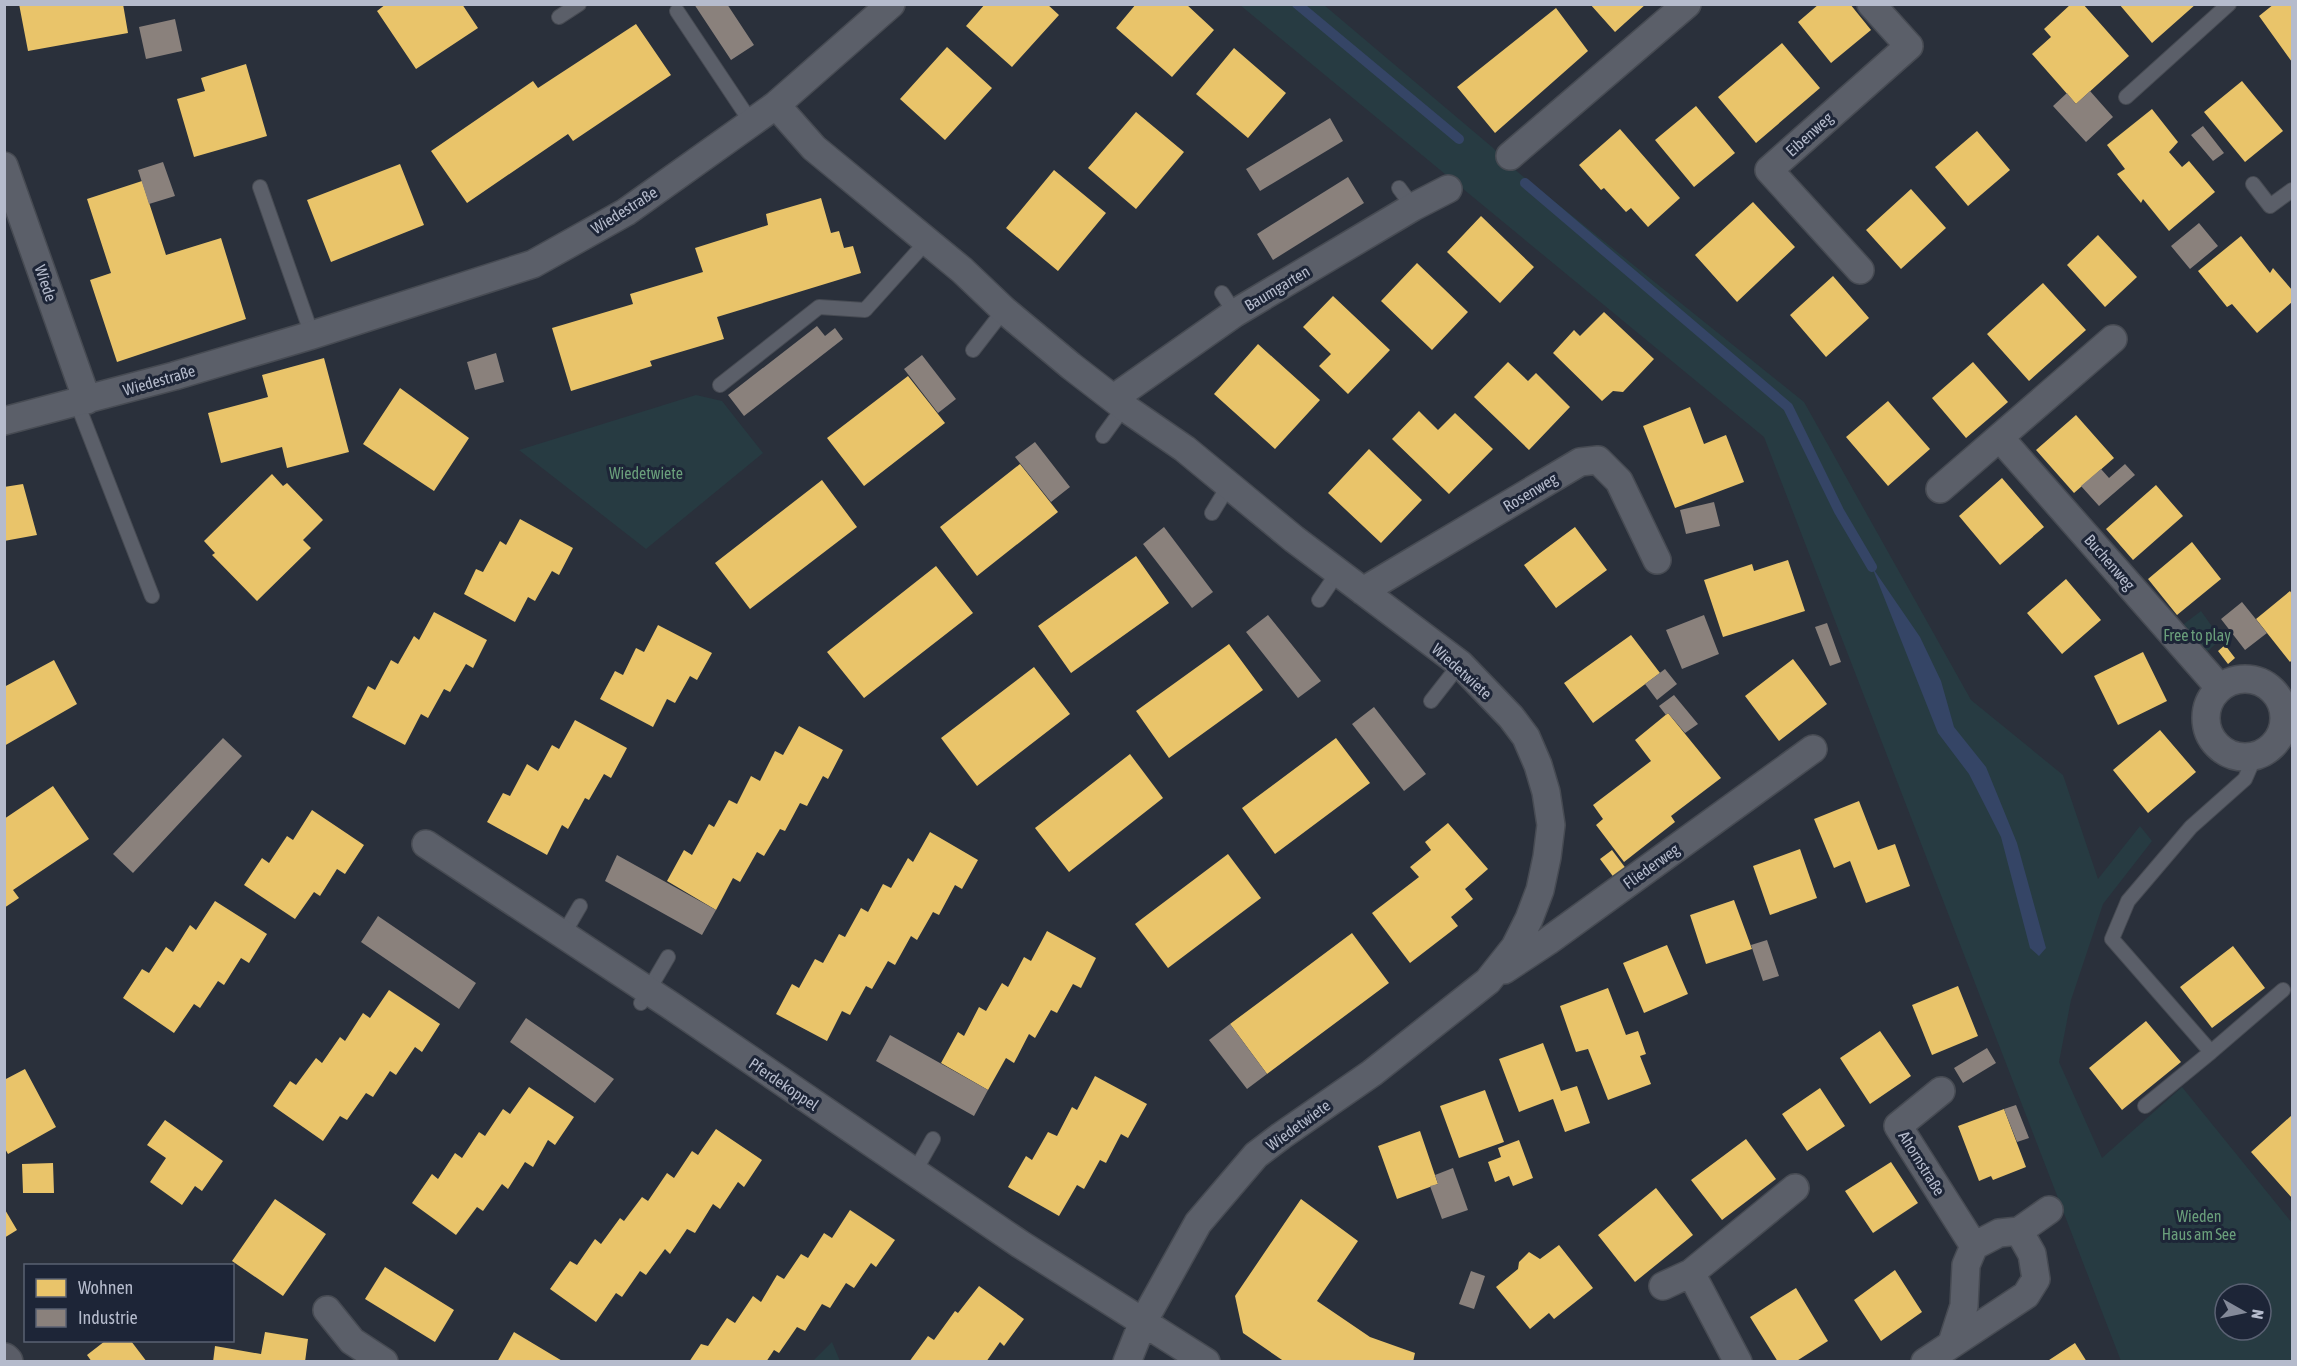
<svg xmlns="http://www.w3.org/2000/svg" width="2297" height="1366" font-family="'Asap Condensed',sans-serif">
  <rect width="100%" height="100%" fill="#2a303b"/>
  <path fill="#273b42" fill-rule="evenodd" d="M 1240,5 L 1324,5 L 1492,147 L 1514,169 L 1804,402 L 1971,700 L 2063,775 L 2098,879 L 2140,826 L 2152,841 L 2103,904 L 2071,1000 L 2059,1062 L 2102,1158 L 2182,1087 L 2292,1223 L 2292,1361 L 2121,1361 L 1764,437 ZM 2225,1294 L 2261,1294 L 2261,1330 L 2225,1330 Z
    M 696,395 L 722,401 L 763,453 L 646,549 L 519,450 Z
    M 2201,611 L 2221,639 L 2197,661 L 2172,633 Z
    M 832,1342 L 840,1361 L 813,1361 Z"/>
  <path fill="#354566" d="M 1872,567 L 1920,637 L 1941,681 L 1954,727 L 1986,767 L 2017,843 L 2046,948 L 2039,956 L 2030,948 L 2001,837 L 1969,774 L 1938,733 Z"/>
  <path fill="#e9c46a" d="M 19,4 L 123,4 L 128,33 L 28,51 Z
    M 386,4 L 462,4 L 478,28 L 416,69 L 377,11 Z
    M 985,4 L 1047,4 L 1059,15 L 1012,67 L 966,26 Z
    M 1136,4 L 1186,4 L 1214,30 L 1172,77 L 1116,28 Z
    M 1590,4 L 1646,4 L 1615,32 Z
    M 1819,4 L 1850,4 L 1871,30 L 1831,63 L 1798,22 Z
    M 2071,4 L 2083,4 L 2129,56 L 2076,104 L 2032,54 L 2051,37 L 2044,29 Z
    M 2119,4 L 2196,4 L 2152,43 Z
    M 2274,4 L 2292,4 L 2292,62 L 2259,16 Z
    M 1556,8 L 1588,51 L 1495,133 L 1457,87 Z
    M 636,24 L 671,75 L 573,141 L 568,134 L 467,203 L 431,151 L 533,81 L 538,88 Z
    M 1782,43 L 1820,88 L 1756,143 L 1718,97 Z
    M 947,47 L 992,88 L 945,140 L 900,99 Z
    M 1234,48 L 1286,93 L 1248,138 L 1196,94 Z
    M 246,64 L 267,136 L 194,157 L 177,99 L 205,91 L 201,78 Z
    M 2242,81 L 2283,131 L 2245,162 L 2204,112 Z
    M 1696,106 L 1735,153 L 1694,187 L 1655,140 Z
    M 2152,109 L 2178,142 L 2169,152 L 2182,167 L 2189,161 L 2215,192 L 2169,231 L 2143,199 L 2141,203 L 2117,174 L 2125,169 L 2107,145 Z
    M 1136,112 L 1184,152 L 1136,209 L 1088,168 Z
    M 1620,129 L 1680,198 L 1648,227 L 1631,208 L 1626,212 L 1604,188 L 1601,190 L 1579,165 Z
    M 1977,131 L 2010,170 L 1968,206 L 1935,167 Z
    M 400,164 L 424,225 L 331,262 L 307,200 Z
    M 1054,170 L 1106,213 L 1058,271 L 1006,228 Z
    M 142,181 L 166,255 L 221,238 L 246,319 L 117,362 L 90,280 L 111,273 L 87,199 Z
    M 1911,189 L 1946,228 L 1901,269 L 1866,230 Z
    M 821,198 L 831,233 L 839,231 L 844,248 L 853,246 L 861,273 L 717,317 L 724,339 L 650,361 L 652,366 L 571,391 L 552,328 L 633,304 L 630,294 L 703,272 L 695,248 L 768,225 L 766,214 Z
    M 1753,202 L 1795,247 L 1737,302 L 1695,255 Z
    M 1481,216 L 1534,267 L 1500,303 L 1447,252 Z
    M 2098,235 L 2137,277 L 2105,307 L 2067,265 Z
    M 2241,236 L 2270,273 L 2273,268 L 2292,290 L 2292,302 L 2257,333 L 2232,304 L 2227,307 L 2198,271 Z
    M 1417,263 L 1468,312 L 1432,350 L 1381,301 Z
    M 1833,276 L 1869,318 L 1826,357 L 1790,315 Z
    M 2043,283 L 2086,330 L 2029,381 L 1987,334 Z
    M 1333,296 L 1390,350 L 1348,394 L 1319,366 L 1331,354 L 1303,327 Z
    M 1604,312 L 1654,359 L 1623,392 L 1613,391 L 1602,401 L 1553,353 L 1574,330 L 1580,336 Z
    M 1258,344 L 1320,400 L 1275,449 L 1214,394 Z
    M 324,358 L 349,452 L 287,468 L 282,447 L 221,463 L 208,413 L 268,397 L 262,375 Z
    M 1508,362 L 1528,381 L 1536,373 L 1570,407 L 1529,450 L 1474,397 Z
    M 1973,362 L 2008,402 L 1966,438 L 1932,398 Z
    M 908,376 L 945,423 L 864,486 L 827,438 Z
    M 400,388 L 469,438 L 434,491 L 363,444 Z
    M 1888,401 L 1930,449 L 1888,486 L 1846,437 Z
    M 1690,407 L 1704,444 L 1726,435 L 1744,482 L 1675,508 L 1643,426 Z
    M 1419,411 L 1438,430 L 1455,413 L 1493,449 L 1449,494 L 1392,439 Z
    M 2076,415 L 2114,458 L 2074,493 L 2036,450 Z
    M 1369,449 L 1422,500 L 1381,543 L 1328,493 Z
    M 1020,464 L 1058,512 L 977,576 L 940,527 Z
    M 272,474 L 283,486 L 287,483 L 323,520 L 303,540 L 311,548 L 257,601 L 212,555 L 215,553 L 204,541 Z
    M 2002,478 L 2044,527 L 2000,565 L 1959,516 Z
    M 822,480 L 857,527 L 750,609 L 715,563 Z
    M 23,484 L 37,535 L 4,541 L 4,487 Z
    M 2156,485 L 2183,516 L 2133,560 L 2106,529 Z
    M 520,519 L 573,548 L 559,575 L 552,571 L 535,601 L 528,597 L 515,622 L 464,594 L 476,569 L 483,572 L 500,541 L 506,545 Z
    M 1575,527 L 1607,570 L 1556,608 L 1524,565 Z
    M 2192,542 L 2221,579 L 2177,615 L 2148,579 Z
    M 1136,556 L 1169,603 L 1071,673 L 1038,626 Z
    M 1788,560 L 1805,611 L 1723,637 L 1704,580 L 1752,564 L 1754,571 Z
    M 936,566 L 973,613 L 864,698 L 827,652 Z
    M 2066,579 L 2101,620 L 2062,654 L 2027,613 Z
    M 2290,591 L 2292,594 L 2292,660 L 2290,662 L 2256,619 Z
    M 434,612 L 487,640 L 473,668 L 466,664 L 450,692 L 444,689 L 428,718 L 421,714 L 405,745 L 352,717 L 368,686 L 375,690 L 391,660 L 398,664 L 414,636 L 419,640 Z
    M 658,625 L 712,653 L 697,680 L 690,676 L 675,703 L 667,699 L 653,727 L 600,699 L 615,671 L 623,675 L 636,648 L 644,652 Z
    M 1631,635 L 1660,673 L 1593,723 L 1564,683 Z
    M 1229,644 L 1263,690 L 1169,758 L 1136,711 Z
    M 2225,645 L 2235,658 L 2228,664 L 2218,651 Z
    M 2143,652 L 2167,701 L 2118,725 L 2094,676 Z
    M 1793,659 L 1827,704 L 1779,741 L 1745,696 Z
    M 54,660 L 77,704 L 4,746 L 4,687 Z
    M 1034,667 L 1070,714 L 977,786 L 941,738 Z
    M 1668,713 L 1721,778 L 1671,816 L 1675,822 L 1624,862 L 1596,825 L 1603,819 L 1593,805 L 1651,761 L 1635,740 Z
    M 575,720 L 627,748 L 611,778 L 604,774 L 589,800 L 585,798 L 568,829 L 562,825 L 547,855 L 487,822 L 503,793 L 510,796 L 527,764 L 538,771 L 552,745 L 559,749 Z
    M 799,726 L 843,750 L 828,779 L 823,776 L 807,806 L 800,803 L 785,831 L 780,829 L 764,856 L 757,852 L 740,882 L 733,878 L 716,910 L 667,881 L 684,850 L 692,855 L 709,824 L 714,827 L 729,800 L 737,804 L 751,776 L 760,781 L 775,751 L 783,755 Z
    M 2160,730 L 2196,772 L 2148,813 L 2113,770 Z
    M 1336,738 L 1370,783 L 1275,854 L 1242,808 Z
    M 1130,754 L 1163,798 L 1069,872 L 1035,828 Z
    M 53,786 L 89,839 L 13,890 L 19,898 L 4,908 L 4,819 Z
    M 1859,801 L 1878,850 L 1895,844 L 1910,886 L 1866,903 L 1850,861 L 1834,868 L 1814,819 Z
    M 312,810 L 364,845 L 345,874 L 337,869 L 320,896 L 314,892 L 295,919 L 244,885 L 262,858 L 269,863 L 287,836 L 293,840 Z
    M 1448,823 L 1488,869 L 1465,889 L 1473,899 L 1451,917 L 1458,926 L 1410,963 L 1372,913 L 1419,877 L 1410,867 L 1431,850 L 1425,842 Z
    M 930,832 L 978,860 L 962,889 L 955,885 L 939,915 L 933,912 L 917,940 L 911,936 L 895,965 L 888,961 L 872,989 L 866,986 L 850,1015 L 842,1011 L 827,1041 L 776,1014 L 792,984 L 799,988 L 815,959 L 823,963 L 839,934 L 845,937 L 861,908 L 868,912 L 883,884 L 891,888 L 908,858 L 913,862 Z
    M 1800,849 L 1817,898 L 1770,915 L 1753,866 Z
    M 1612,850 L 1627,870 L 1615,879 L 1600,859 Z
    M 1228,854 L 1261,898 L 1168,968 L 1135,924 Z
    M 1734,900 L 1752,949 L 1706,964 L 1690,915 Z
    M 215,901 L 267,934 L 249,963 L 241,958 L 224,985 L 218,981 L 200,1008 L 194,1004 L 174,1033 L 123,998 L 142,969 L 149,973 L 166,947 L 173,952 L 190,925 L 196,930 Z
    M 1047,931 L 1096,958 L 1081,988 L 1073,984 L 1057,1013 L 1051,1010 L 1035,1038 L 1029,1034 L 1014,1063 L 1006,1058 L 988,1090 L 941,1063 L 958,1032 L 964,1036 L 979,1007 L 986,1011 L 1002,983 L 1008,987 L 1024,957 L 1031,961 Z
    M 1352,933 L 1389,983 L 1267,1074 L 1230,1024 Z
    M 1667,945 L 1688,994 L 1644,1013 L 1623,963 Z
    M 2233,946 L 2265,988 L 2212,1028 L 2180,987 Z
    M 1958,986 L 1978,1036 L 1932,1055 L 1912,1005 Z
    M 1608,988 L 1626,1035 L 1638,1031 L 1646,1054 L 1640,1056 L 1651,1084 L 1608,1100 L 1588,1049 L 1576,1052 L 1560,1006 Z
    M 389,990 L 440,1024 L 422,1052 L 415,1047 L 396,1075 L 390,1071 L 373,1097 L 366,1093 L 347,1120 L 340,1116 L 323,1141 L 273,1106 L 290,1081 L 296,1085 L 316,1058 L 322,1063 L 340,1037 L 345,1041 L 363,1013 L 370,1018 Z
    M 2146,1021 L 2181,1062 L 2122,1110 L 2089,1068 Z
    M 1880,1031 L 1911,1076 L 1870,1104 L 1840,1058 Z
    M 1543,1043 L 1561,1091 L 1577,1086 L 1590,1123 L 1565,1132 L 1553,1099 L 1519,1112 L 1499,1059 Z
    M 25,1069 L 56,1127 L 8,1154 L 4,1147 L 4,1080 Z
    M 1095,1076 L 1147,1104 L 1128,1138 L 1121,1134 L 1106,1163 L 1100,1160 L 1084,1189 L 1077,1185 L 1059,1216 L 1008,1187 L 1026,1156 L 1032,1160 L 1048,1132 L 1057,1136 L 1072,1107 L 1077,1110 Z
    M 529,1087 L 574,1117 L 555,1145 L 548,1140 L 533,1167 L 525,1162 L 508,1189 L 502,1184 L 483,1211 L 477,1207 L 456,1235 L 412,1203 L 432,1174 L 438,1179 L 455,1153 L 462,1158 L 479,1132 L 485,1136 L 503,1109 L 510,1114 Z
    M 1820,1088 L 1845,1126 L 1807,1151 L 1782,1114 Z
    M 1485,1090 L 1504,1142 L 1459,1158 L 1440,1106 Z
    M 2004,1109 L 2026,1167 L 1993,1180 L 1991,1176 L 1979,1181 L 1958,1126 Z
    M 2292,1115 L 2292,1198 L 2251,1152 Z
    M 165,1120 L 223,1161 L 202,1191 L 195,1186 L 182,1205 L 150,1182 L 166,1158 L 147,1145 Z
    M 716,1129 L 762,1160 L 744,1187 L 738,1182 L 720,1209 L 713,1204 L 695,1233 L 687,1229 L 670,1254 L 665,1249 L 646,1275 L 640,1271 L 622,1297 L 616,1293 L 596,1322 L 550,1289 L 570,1261 L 577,1265 L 595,1239 L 601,1244 L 620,1218 L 624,1221 L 642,1197 L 648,1201 L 667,1173 L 674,1178 L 692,1151 L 698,1155 Z
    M 1420,1131 L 1438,1184 L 1397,1199 L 1378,1146 Z
    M 1746,1139 L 1776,1179 L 1722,1220 L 1691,1180 Z
    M 1519,1140 L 1533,1178 L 1513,1186 L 1509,1176 L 1495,1182 L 1488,1162 L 1501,1157 L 1498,1148 Z
    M 1891,1162 L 1918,1203 L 1873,1233 L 1845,1191 Z
    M 53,1163 L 54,1193 L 23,1193 L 22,1164 Z
    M 1656,1188 L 1693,1235 L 1635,1282 L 1598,1235 Z
    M 275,1199 L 326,1234 L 283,1296 L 232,1261 Z
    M 1301,1199 L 1358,1241 L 1317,1301 L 1370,1337 L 1415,1353 L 1413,1362 L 1285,1362 L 1243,1333 L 1235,1296 Z
    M 4,1208 L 17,1230 L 4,1238 Z
    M 850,1210 L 895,1240 L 876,1267 L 871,1263 L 854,1288 L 846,1283 L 830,1308 L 822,1304 L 805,1331 L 797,1327 L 779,1353 L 774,1350 L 766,1362 L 689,1362 L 701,1344 L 708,1346 L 727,1318 L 735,1323 L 753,1296 L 761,1302 L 777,1275 L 784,1279 L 801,1254 L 808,1258 L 824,1233 L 832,1238 Z
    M 1559,1245 L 1593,1288 L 1554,1319 L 1549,1313 L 1530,1329 L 1496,1287 L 1518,1269 L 1519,1262 L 1529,1252 L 1540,1259 Z
    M 385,1267 L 454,1310 L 435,1342 L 365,1299 Z
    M 1895,1270 L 1922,1312 L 1881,1341 L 1854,1300 Z
    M 979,1286 L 1024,1319 L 1004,1346 L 1000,1342 L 986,1362 L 909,1362 L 928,1336 L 934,1340 L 955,1311 L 958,1313 Z
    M 1796,1288 L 1828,1341 L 1795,1362 L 1778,1362 L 1750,1317 Z
    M 265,1332 L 308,1339 L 305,1362 L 213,1362 L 215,1346 L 261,1354 Z
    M 514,1332 L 564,1362 L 497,1362 Z
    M 105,1341 L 131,1341 L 147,1362 L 92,1362 L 87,1355 Z
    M 2075,1343 L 2087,1362 L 2046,1362 Z"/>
  <path fill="#8a817c" d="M 694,4 L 727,4 L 754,45 L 731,60 Z
    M 175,19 L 182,51 L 146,59 L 139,27 Z
    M 2090,91 L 2113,117 L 2086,142 L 2053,106 L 2067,93 L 2076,104 Z
    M 1330,118 L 1343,141 L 1260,191 L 1246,169 Z
    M 2203,126 L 2224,153 L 2213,161 L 2191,135 Z
    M 163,162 L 175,196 L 149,204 L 138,170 Z
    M 1348,177 L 1364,203 L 1273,260 L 1257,234 Z
    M 2199,223 L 2218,246 L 2190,269 L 2171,246 Z
    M 817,326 L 825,336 L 835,328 L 843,339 L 744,416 L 728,395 Z
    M 496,353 L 504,382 L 475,390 L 467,362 Z
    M 922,355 L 956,399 L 938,413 L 904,369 Z
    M 1035,442 L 1070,487 L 1051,502 L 1015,457 Z
    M 2125,464 L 2135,475 L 2099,506 L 2081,486 L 2101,469 L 2109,478 Z
    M 1714,502 L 1720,526 L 1686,534 L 1680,510 Z
    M 1164,527 L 1213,592 L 1192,608 L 1143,544 Z
    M 2242,602 L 2267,633 L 2245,650 L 2221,619 Z
    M 1268,615 L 1321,681 L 1298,698 L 1246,632 Z
    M 1704,615 L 1719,654 L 1682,669 L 1666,630 Z
    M 1827,623 L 1841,662 L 1830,666 L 1815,627 Z
    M 1665,669 L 1677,684 L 1657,700 L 1645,684 Z
    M 1674,695 L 1698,724 L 1685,733 L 1668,713 L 1666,715 L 1659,706 Z
    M 1374,707 L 1426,774 L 1404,791 L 1352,724 Z
    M 223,738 L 242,756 L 133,873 L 113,854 Z
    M 617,855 L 716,910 L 702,935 L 605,881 Z
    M 378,916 L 476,983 L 459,1009 L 361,942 Z
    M 1767,940 L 1779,976 L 1763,981 L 1751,945 Z
    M 526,1018 L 614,1079 L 595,1103 L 510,1042 Z
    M 1230,1024 L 1267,1074 L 1247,1089 L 1209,1040 Z
    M 890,1035 L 988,1090 L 974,1116 L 876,1061 Z
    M 1987,1048 L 1996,1063 L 1963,1083 L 1954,1068 Z
    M 2016,1105 L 2029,1138 L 2017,1142 L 2004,1109 Z
    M 1453,1168 L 1468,1210 L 1442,1219 L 1430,1186 L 1438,1184 L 1435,1175 Z
    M 1471,1271 L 1485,1276 L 1474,1309 L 1459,1304 Z"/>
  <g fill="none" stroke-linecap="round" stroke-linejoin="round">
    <path stroke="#354566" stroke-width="10" d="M 1297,4 L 1459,139
      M 1525,183 L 1788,407 L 1839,511 L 1872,567"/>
    <g stroke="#474b53" stroke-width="16">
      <path id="service" d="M 677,11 L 751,122
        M 559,17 L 579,4
        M 2126,97 L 2229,4
        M 2253,184 L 2270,206 L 2292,190
        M 260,187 L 312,335
        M 1399,188 L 1413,207
        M 1222,293 L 1235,313
        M 973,350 L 1004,310
        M 720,385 L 819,307 L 865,310 L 927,241
        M 77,403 L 152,596
        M 1103,436 L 1124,407
        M 1212,513 L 1229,485
        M 1319,600 L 1338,572
        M 1431,701 L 1460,664
        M 563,935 L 580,906
        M 641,1003 L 668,957
        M 2211,1052 L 2283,990
        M 2145,1106 L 2211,1052 L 2112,939 L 2128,901 L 2191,827 L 2245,779 L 2255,756
        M 915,1171 L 933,1139"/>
    </g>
    <g stroke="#474b53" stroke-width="30">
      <path id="minor" d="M 776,105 L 814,148 L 962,270 L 1004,310 L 1071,366 L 1124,407 L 1185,449 L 1294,539 L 1460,664 L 1511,717 L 1526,737 L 1538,765 L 1546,792 L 1551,825 L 1547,857 L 1540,890 L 1529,919 L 1515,947 L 1488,981 L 1372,1073 L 1281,1136 L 1256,1155 L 1198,1223 L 1143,1322 L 1127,1362
        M 1510,156 L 1687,4
        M 4,166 L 87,400
        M 1860,270 L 1769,170 L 1909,46 L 1871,4
        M 1114,398 L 1235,313 L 1413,207 L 1448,189
        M 4,421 L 174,376 L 312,335 L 533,264 L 626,212 L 776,105 L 891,4
        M 2000,438 L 2219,687
        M 1940,489 L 2113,339
        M 1363,591 L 1580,462 L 1598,460 L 1619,481 L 1657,560
        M2206 718a39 39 0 1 1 78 0a39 39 0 1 1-78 0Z
        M 426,844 L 670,1005 L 1020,1244 L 1206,1362
        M 1504,970 L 1548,941 L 1813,749
        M 1941,1091 L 1898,1126 L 1974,1246 L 1966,1265 L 1964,1306 L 1952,1343
        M 1974,1246 L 1999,1233 L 2019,1231 L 2049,1210
        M 1663,1286 L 1691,1273
        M 327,1310 L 352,1341 L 384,1362
        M 1738,1362 L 1691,1273 L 1795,1188
        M 1925,1362 L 2026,1295 L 2036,1279 L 2032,1254 L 2019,1231"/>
    </g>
    <g stroke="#474b53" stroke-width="36">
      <path id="secondary" d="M 4,1360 L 6,1362"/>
    </g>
    <use href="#service" stroke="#5b5f69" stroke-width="14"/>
    <use href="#minor" stroke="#5b5f69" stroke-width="27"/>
    <use href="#secondary" stroke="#5a5d67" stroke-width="33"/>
  </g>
  <g text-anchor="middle" stroke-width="6" stroke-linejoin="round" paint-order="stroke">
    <g font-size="16" fill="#b5bbcc" stroke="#1d2537">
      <text transform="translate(1809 134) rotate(-42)" y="6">Eibenweg</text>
      <text transform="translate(624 210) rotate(-32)" y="6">Wiedestraße</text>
      <text transform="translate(46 283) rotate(71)" y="6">Wiede</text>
      <text transform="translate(1277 288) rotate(-31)" y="6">Baumgarten</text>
      <text transform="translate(159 380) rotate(-16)" y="6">Wiedestraße</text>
      <text transform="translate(1530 492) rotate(-31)" y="6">Rosenweg</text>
      <text transform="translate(2110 562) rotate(49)" y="6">Buchenweg</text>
      <text transform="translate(1462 671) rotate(42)" y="6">Wiedetwiete</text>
      <text transform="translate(1651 866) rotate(-36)" y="6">Fliederweg</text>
      <text transform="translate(784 1084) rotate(34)" y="6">Pferdekoppel</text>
      <text transform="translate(1298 1125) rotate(-36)" y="6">Wiedetwiete</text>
      <text transform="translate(1922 1163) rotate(58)" y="6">Ahornstraße</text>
    </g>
    <g font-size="16" fill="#6a9f7b" stroke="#1d2537">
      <text x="646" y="479">Wiedetwiete</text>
      <text x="2197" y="641">Free to play</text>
      <text x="2199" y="1222">Wieden<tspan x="2199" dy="18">Haus am See</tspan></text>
    </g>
  </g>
  <rect width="2297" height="1366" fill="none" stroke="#b5bbcc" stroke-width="12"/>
  <rect x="24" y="1264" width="210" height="78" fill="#1d2537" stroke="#5a6173" stroke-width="1.5"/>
  <rect x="36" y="1279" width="30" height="18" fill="#e9c46a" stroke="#5a6173" stroke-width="1.5"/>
  <text x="78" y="1294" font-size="18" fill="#b5bbcc">Wohnen</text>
  <rect x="36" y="1309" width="30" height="18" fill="#8a817c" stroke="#5a6173" stroke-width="1.5"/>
  <text x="78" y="1324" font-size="18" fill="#b5bbcc">Industrie</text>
  <g transform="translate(2243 1312) rotate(99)"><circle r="28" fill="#1d2537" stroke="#5a6173" stroke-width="1.5"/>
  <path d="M0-4.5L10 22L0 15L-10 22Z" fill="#848a99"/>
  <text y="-9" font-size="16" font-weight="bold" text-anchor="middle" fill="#b5bbcc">N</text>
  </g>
</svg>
